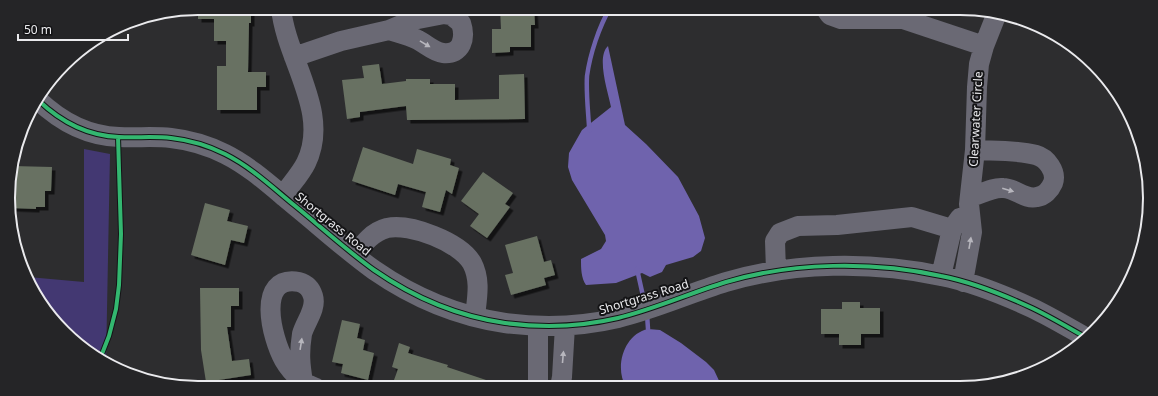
<svg xmlns="http://www.w3.org/2000/svg" width="1158" height="396" font-family="'Noto Sans',sans-serif">
  <defs>
    <filter id="shadow"><feDropShadow dx="3.5" dy="3.5" stdDeviation="0" flood-color="#0009"/></filter>
  </defs>
  <rect width="100%" height="100%" fill="#2d2d2f"/>
  <path fill="#433872" d="M 84,149 L 110,154 L 106,362 L 92,356 L 40,304 L 28,277 L 84,282 Z"/>
  <path fill="#6f63ad" d="M 608,46 L 625,125 L 646,144 L 678,177 L 699,216 L 705,238 L 701,251 L 693,257 L 666,265 L 662,272 L 650,277 L 642,273 L 616,283 L 586,285 C 581,278 581,268 581,259 L 601,249 L 606,241 L 605,235 L 572,180 L 568,167 L 569,153 L 582,130 L 611,107 C 608,92 596,57 608,46 Z
    M 648,329 L 660,330 L 681,343 L 706,362 L 714,370 L 722,387 L 626,387 C 614,367 624,334 648,329 Z"/>
  <g fill="none" stroke-linecap="round" stroke-linejoin="round">
    <path stroke="#6f63ad" stroke-width="4.5" d="M 590,130 L 589,126 C 588,110 586,92 587,76 C 590,54 599,27 610,8
      M 637,269 L 645,305
      M 647,314 L 648,329"/>
  </g>
  <path fill="#687162" filter="url(#shadow)" d="M 198,8 L 251,8 L 251,23 L 249,23 L 248,72 L 266,72 L 266,87 L 257,87 L 257,110 L 217,110 L 217,66 L 226,66 L 226,41 L 214,41 L 214,19 L 198,19 Z
    M 500,8 L 534,8 L 535,25 L 531,25 L 531,47 L 510,47 L 510,52 L 492,53 L 492,29 L 501,29 Z
    M 379,64 L 382,84 L 406,81 L 406,79 L 430,79 L 430,84 L 455,84 L 455,100 L 499,99 L 499,75 L 524,74 L 525,119 L 407,120 L 406,106 L 360,112 L 360,117 L 347,119 L 342,80 L 364,78 L 362,66 Z
    M 363,147 L 413,164 L 417,149 L 451,159 L 450,165 L 459,168 L 452,194 L 446,190 L 440,212 L 422,207 L 426,192 L 398,184 L 395,195 L 352,181 Z
    M 12,166 L 52,167 L 51,191 L 45,191 L 45,207 L 36,207 L 36,209 L 12,208 L 10,173 Z
    M 483,172 L 513,193 L 505,204 L 510,207 L 487,238 L 470,226 L 479,214 L 461,201 Z
    M 205,203 L 230,210 L 227,221 L 248,226 L 244,243 L 231,240 L 225,265 L 191,255 Z
    M 537,236 L 544,262 L 551,260 L 555,275 L 544,278 L 546,285 L 511,295 L 505,275 L 513,273 L 505,245 Z
    M 200,288 L 239,288 L 239,306 L 231,306 L 231,327 L 227,327 L 232,361 L 249,359 L 251,375 L 206,382 L 201,350 Z
    M 842,302 L 860,302 L 860,308 L 880,308 L 880,334 L 861,334 L 861,345 L 839,345 L 839,334 L 821,334 L 821,309 L 842,309 Z
    M 342,320 L 360,324 L 357,338 L 365,340 L 363,350 L 374,353 L 368,380 L 341,373 L 343,364 L 332,362 Z
    M 399,343 L 410,347 L 408,353 L 448,365 L 447,367 L 501,385 L 501,387 L 401,388 L 403,383 L 394,380 L 398,369 L 392,367 Z"/>
  <g fill="none" stroke-linecap="round" stroke-linejoin="round">
    <path stroke="#6a6974" stroke-width="20" d="M 281,8 C 286,60 331,112 306,163 C 300,175 290,185 283,196
      M 825,8 L 830,15 L 841,19 L 903,19 L 984,46
      M 294,57 L 341,41 L 389,30 L 413,20 L 444,14 L 451,15 L 461,23 C 466,38 462,55 443,53 C 434,52 426,44 418,40 C 409,35 399,33 389,30
      M 38,100 C 60,121 88,136 119,137 C 136,138 154,136 171,138 C 189,140 209,146 225,154 C 251,167 272,187 294,205 C 320,226 346,250 374,270 C 413,297 457,316 505,323 C 543,328 580,327 618,318 C 655,309 690,293 726,282 C 793,262 873,261 941,276 C 972,282 1004,295 1032,308 C 1051,317 1069,328 1087,338
      M 971,197 C 981,194 993,187 1003,188 C 1016,188 1024,200 1037,197 C 1044,196 1050,190 1053,183 C 1057,172 1047,158 1036,155 C 1017,150 995,151 975,150
      M 355,255 C 364,243 372,232 387,228 C 410,223 460,242 472,263 C 481,280 477,298 475,316
      M 776,271 L 775,241 L 780,233 L 798,226 L 837,225 L 912,217 L 952,229
      M 941,276 L 952,229 L 960,218
      M 963,282 L 972,232 L 969,204 L 975,150 L 977,87 L 979,64 L 984,46 L 997,13
      M 303,382 C 300,364 299,353 302,334 C 305,322 317,309 313,296 C 311,289 306,284 299,282 C 255,274 272,339 284,360 C 288,367 296,376 302,381 C 306,384 312,386 316,388
      M 538,387 L 538,326
      M 560,387 L 562,377 L 565,326"/>
    <g stroke="#141416" stroke-width="6">
      <path id="cycleway" d="M 38,100 C 60,121 88,136 119,137 C 136,138 154,136 171,138 C 189,140 209,146 225,154 C 251,167 272,187 294,205 C 320,226 346,250 374,270 C 413,297 457,316 505,323 C 543,328 580,327 618,318 C 655,309 690,293 726,282 C 793,262 873,261 941,276 C 972,282 1004,295 1032,308 C 1051,317 1069,328 1087,338
        M 100,359 L 109,336 L 116,309 L 119,285 L 121,234 L 118,137"/>
    </g>
    <use href="#cycleway" stroke="#33b770" stroke-width="4"/>
  </g>
  <defs><path id="oneway-solid" d="M-6-.8H1V-3.2L6.5 0L1 3.2V.8H-6Z"/></defs>
  <g fill="#b7b6bd">
    <use href="#oneway-solid" transform="translate(425 44) rotate(31)"/>
    <use href="#oneway-solid" transform="translate(1008 190) rotate(16)"/>
    <use href="#oneway-solid" transform="translate(970 243) rotate(-80)"/>
    <use href="#oneway-solid" transform="translate(301 344) rotate(-81)"/>
    <use href="#oneway-solid" transform="translate(563 357) rotate(-85)"/>
  </g>
  <g text-anchor="middle" stroke-width="4" stroke-linejoin="round" paint-order="stroke">
    <g font-size="12" fill="#eaeaed" stroke="#141416">
      <text transform="translate(976 119) rotate(-87)" y="4">Clearwater Circle</text>
      <text transform="translate(333 224) rotate(39)" y="4">Shortgrass Road</text>
      <text transform="translate(644 297) rotate(-17)" y="4">Shortgrass Road</text>
    </g>
  </g>
  <path d="M0 0H1158V396H0ZM198 15H960A183 183 0 0 1 1143 198V198A183 183 0 0 1 960 381H198A183 183 0 0 1 15 198V198A183 183 0 0 1 198 15Z" fill="#252527" fill-rule="evenodd"/>
  <path fill="none" stroke="#eaeaed" stroke-width="2" d="M198 15H960A183 183 0 0 1 1143 198V198A183 183 0 0 1 960 381H198A183 183 0 0 1 15 198V198A183 183 0 0 1 198 15Z"/>
  <path d="M18 34v6h110v-6" fill="none" stroke="#eaeaed" stroke-width="2"/>
  <text x="24" y="34" font-size="12" fill="#eaeaed" stroke="#141416" stroke-width="3" paint-order="stroke">50 m</text>
</svg>
